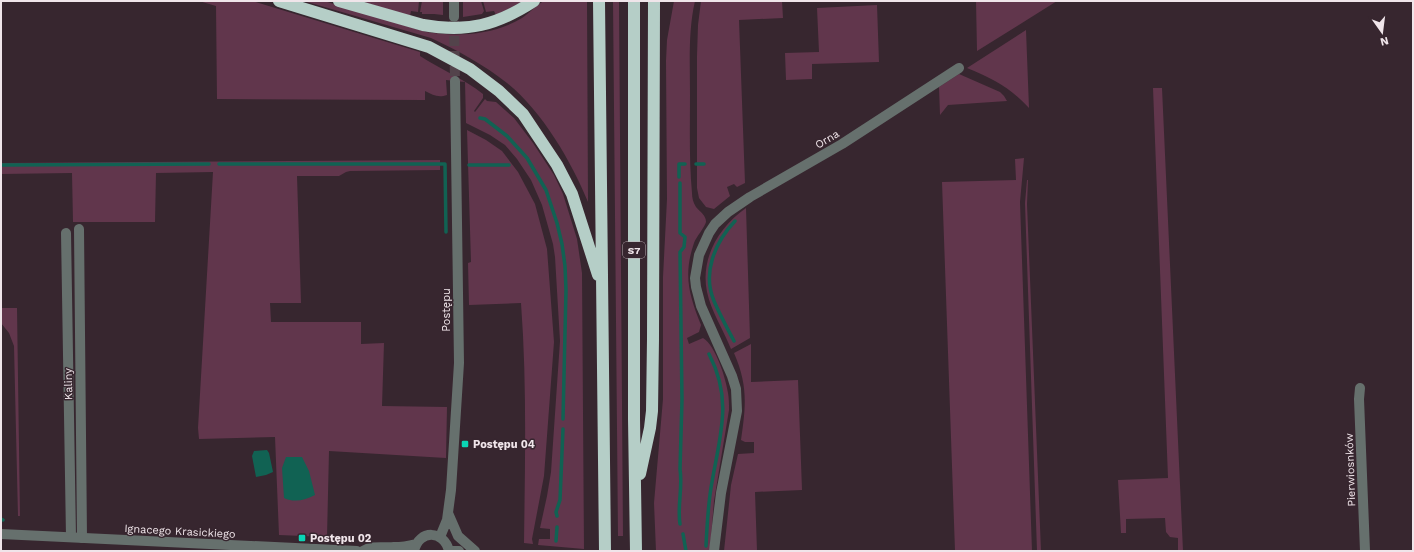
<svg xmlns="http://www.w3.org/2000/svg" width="1414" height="552" font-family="'Work Sans',sans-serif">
  <rect width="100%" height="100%" fill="#37262f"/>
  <path fill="#61364c" d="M 199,1 L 252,1 L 420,52 L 420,56 C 440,69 464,79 483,94 L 483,98 L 474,111 L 475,112 L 485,99 L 487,101 L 496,102 L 514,118 L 533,143 L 554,175 L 563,194 L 577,239 L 582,273 L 584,549 L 538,545 L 539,539 L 550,539 L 550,529 L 540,528 L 547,496 L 551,472 L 560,341 L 555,257 L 553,244 L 542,205 L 531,180 L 517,159 L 505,145 L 490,135 L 466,123 L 465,82 L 446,80 L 447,95 C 438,98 433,95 425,91 L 425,100 L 217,99 L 216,6 Z
    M 304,1 L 324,1 L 426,32 C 458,37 494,35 522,18 C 528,14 539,3 544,1 C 549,0 580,1 587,1 L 588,202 C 571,161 542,111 507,83 C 486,66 455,49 431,38 Z
    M 360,1 L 419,1 L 418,12 L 411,11 L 410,16 Z
    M 422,1 L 443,1 L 443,15 L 434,14 L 422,14 L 422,12 L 420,12 Z
    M 463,1 L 481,1 L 484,11 L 482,14 L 463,17 Z
    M 483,1 L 524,1 L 496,15 L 494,11 L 486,12 Z
    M 613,1 L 619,1 L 623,536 L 618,536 Z
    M 674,1 L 695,1 C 688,31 690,64 690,95 C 690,128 689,160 692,193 C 692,198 693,202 696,207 C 700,212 706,215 706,222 C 705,227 696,237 694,243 C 683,275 689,295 701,325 L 699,332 L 687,338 L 689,344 L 703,338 C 716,346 726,379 728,393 C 729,399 729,404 729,410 L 714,501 L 710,550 L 703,551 L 656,551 L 654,503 L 663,399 L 663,277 L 667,199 L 666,61 L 667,40 Z
    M 701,1 L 782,1 L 783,18 L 739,20 L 745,183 L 737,187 L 734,184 L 727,187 L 730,196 L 714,209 L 706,207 L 699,198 L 697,188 L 697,56 L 698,25 Z
    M 976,1 L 1057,1 L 977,51 Z
    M 877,5 L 879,62 L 812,64 L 812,79 L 786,80 L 785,53 L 819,52 L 817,8 Z
    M 1026,30 L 1029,108 C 1009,87 994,79 967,68 Z
    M 959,74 L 1000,92 L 1004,96 L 1007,101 L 948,105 L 940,115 L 939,87 Z
    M 1153,88 L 1162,88 L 1183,551 L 1178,551 L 1178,538 L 1170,537 L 1166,532 L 1165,518 L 1126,519 L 1126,533 L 1121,533 L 1118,480 L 1168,478 Z
    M 467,130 L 486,140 L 502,151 L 518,172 L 535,204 L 547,249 L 554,342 L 544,476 L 532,539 L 533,544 L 524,543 C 525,463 527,383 521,303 L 469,305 L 468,263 L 471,262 Z
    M 1024,158 L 1020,202 L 1032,551 L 955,551 L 942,182 L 1016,180 L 1015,159 Z
    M 440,160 L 440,170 L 350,171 L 346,172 L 339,176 L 297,176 L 301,303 L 270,303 L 271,322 L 361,322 L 361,344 L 384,343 L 382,406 L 447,407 L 446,458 L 329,451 L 327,537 L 279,535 L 275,437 L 199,439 L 198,428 L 213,172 L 156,173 L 155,222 L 73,222 L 72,173 L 1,174 L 1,163 Z
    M 1027,180 L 1028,180 L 1027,204 L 1041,551 L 1037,551 L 1025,203 Z
    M 746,208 L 750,338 L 731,349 C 724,331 711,311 707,292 C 700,258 719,227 746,208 Z
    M 1,302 L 2,308 L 17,308 L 20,516 L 18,516 L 14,346 L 9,333 L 1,323 Z
    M 751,344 L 751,382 L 798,380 L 802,490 L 755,492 L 757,551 L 724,551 L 731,485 L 738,454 L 754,453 L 754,442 L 745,442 L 741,440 C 746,406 748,385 734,353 Z"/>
  <path fill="#116253" d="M 267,450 L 269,453 L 273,472 L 266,475 L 256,477 L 252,456 L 254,451 Z
    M 286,457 L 302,457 L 309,471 L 315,495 C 305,500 295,503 284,498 L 282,468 Z"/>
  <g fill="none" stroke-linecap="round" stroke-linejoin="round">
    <path stroke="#116253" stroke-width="3.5" d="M 480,118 L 485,119 L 507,136 L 527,158 L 546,190 L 557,223 L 562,244 L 565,266 L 566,290 L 563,419
      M 219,164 L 445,164 L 446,232
      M 696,164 L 704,164
      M 1,165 L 209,164
      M 469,165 L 509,165
      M 679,177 L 679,164 L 685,164
      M 680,183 L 680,233 L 685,237 L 684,247 L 680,252 L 682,400 L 680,469 C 683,488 677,506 680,524
      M 734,341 C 727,328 720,315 714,301 C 702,273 715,242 735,221
      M 557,516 L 556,512 L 560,500 L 563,429
      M 1,519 L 3,520
      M 683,534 L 686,551
      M 556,541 L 557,527
      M 706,546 C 707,525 708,503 712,482 C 720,435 733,400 709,354"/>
    <path stroke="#53434b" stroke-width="10" stroke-dasharray="10 5" stroke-linecap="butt" d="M 454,21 L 455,81"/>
    <path stroke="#66706d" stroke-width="10" d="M 79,229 L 82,538
      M 66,233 L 71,537
      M 1360,388 L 1359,399 L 1365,551
      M 449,551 L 459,551
      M 714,551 L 721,493 L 737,411 L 736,389 L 732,376 L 701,306 L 696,287 L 695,278 L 699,255 L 709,233 L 715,224 L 728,212 L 750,197 L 842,144 L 959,68"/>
    <path stroke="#66706d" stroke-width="10" d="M 454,1 L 454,17
      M 448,513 L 458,536 L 475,551
      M 1,534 L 357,551
      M 440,537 L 447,520 L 451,490 L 459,363 L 455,81
      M 363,551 C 372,545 383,548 394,547 C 401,547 408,546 416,544
      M 414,551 C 419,529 444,530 449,551"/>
    <path stroke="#b5cec7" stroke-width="12" d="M 279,1 L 429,47 L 470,69 L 499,91 L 523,114 L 557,165 L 572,194 L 598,275
      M 339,1 L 423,25 C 467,33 497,25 534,1
      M 599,1 L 605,551
      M 634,1 L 634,419 L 636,551
      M 640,474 L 650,428 L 652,411 L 653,339 L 654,1"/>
  </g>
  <g fill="#0bd5b5" stroke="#37262f" stroke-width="1.5">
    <rect x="461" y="440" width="8" height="8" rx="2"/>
    <rect x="298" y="534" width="8" height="8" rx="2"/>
  </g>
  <g text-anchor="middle" stroke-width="3" stroke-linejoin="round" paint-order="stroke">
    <rect fill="#37262f" stroke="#b8acb2" stroke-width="1" x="623" y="242" width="22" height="16" rx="3"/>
    <g font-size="10" font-weight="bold" fill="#f0e5ea">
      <text x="634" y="254">S7</text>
    </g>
    <g font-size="11" fill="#f0e5ea" stroke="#37262f">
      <text transform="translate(827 139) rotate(-31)" y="4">Orna</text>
      <text transform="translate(446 310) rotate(-90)" y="4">Postępu</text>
      <text transform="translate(68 384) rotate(-91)" y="4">Kaliny</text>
      <text transform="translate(1350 470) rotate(-92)" y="4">Pierwiosnków</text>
      <text transform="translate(180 531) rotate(3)" y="4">Ignacego Krasickiego</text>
    </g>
    <g font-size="11" font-weight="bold" fill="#f0e5ea" stroke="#37262f" text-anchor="start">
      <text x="473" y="448">Postępu 04</text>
      <text x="310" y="542">Postępu 02</text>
    </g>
  </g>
  <rect width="1414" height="552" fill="none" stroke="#f0e5ea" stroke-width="4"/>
  <g transform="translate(1382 32) rotate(166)" stroke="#37262f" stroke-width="3" paint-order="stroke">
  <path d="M0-3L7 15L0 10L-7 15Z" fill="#f0e5ea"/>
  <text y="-6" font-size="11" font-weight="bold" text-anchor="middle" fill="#f0e5ea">N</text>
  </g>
</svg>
